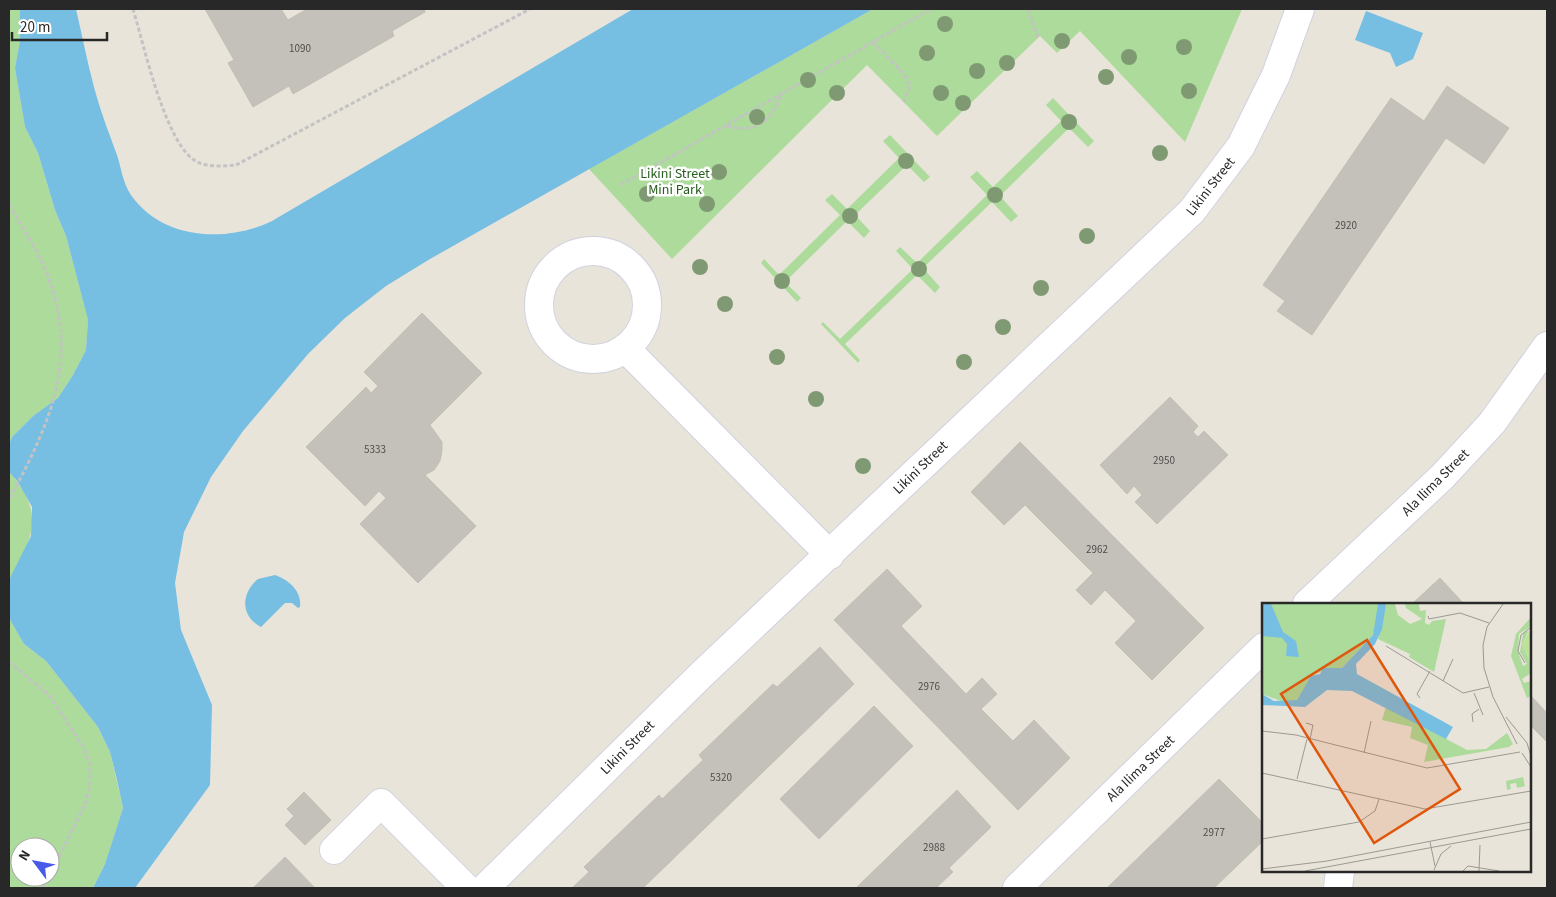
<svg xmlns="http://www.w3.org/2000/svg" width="1556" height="897" font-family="'Source Sans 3',sans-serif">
  <rect width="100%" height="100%" fill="#e9e4da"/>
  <path fill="#acdb9b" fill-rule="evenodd" d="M 9,9 L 20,9 L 21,11 L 20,41 L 15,68 L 25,127 L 38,153 L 55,210 L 66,236 L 88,320 L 86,350 L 73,375 L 58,398 L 33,416 L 12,437 L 9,444 Z
    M 873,9 L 1242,9 L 1185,142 L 1080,31 L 1057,53 L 1040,36 L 937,136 L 867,65 L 672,259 L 589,169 Z
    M 1053,98 L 1094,141 L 1088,147 L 1069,128 L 1000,196 L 1018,216 L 1011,222 L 992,202 L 923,268 L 940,287 L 935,293 L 917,275 L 845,344 L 860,360 L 858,363 L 821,324 L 823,322 L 840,339 L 913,269 L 896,251 L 900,247 L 917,263 L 987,195 L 970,177 L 977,171 L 993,187 L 1061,121 L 1046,105 Z
    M 890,135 L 930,177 L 924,182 L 907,165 L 855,215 L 870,231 L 864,238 L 847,221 L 785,282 L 801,298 L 797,302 L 761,263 L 764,259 L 779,275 L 840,215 L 825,200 L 832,194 L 847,209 L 899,158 L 883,141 Z
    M 9,472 C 45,511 34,539 9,580 Z
    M 9,618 L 24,644 L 46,661 L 98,727 L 110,752 L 123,808 L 105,864 L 93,888 L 9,888 ZM 20,847 L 50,847 L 50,877 L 20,877 Z"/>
  <path fill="#76bee2" d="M 20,9 L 76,9 C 82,35 87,61 94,87 C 100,110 109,133 117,155 C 121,167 123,184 131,195 C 162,240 227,243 272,221 L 633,9 L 873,9 L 430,259 L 386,286 L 345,318 L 308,354 L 243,431 L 211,477 L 184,532 L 175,583 L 181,630 L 212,705 L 210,785 L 135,888 L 93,888 L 105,864 L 123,808 L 117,780 L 110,752 L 98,727 L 46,661 L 24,644 L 9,618 L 9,580 L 31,536 L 32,507 L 18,482 L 9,472 L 9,444 L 12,437 L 33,416 L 58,398 L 73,375 L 86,350 L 88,320 L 66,236 L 55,210 L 38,153 L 25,127 L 15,68 L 20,41 Z
    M 1366,11 L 1423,33 L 1413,59 L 1396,67 L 1390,53 L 1355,40 Z
    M 275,575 C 289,580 302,591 300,607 L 298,608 L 292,603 L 285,603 L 261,627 C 240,616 241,593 258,579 Z"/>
  <path fill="#c4c0ba" stroke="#c4bfb4" d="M 205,9 L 281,9 L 288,20 L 307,9 L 424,9 L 425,12 L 392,31 L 394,36 L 293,94 L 289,86 L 253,107 L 228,63 L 234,60 Z
    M 1447,86 L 1509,128 L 1484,164 L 1446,138 L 1312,335 L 1277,311 L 1285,301 L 1263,285 L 1391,98 L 1424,121 Z
    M 422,313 L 482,373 L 430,425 L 442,442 L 442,451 L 440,461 L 434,470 L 425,475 L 476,526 L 418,583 L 360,524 L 386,498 L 379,491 L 365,506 L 306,447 L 366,387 L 371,393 L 378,386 L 364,372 Z
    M 1170,397 L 1198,426 L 1193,432 L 1198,437 L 1204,431 L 1228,455 L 1157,524 L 1135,502 L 1142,495 L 1134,486 L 1127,494 L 1100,465 Z
    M 1020,442 L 1204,628 L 1152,680 L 1115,643 L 1136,621 L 1105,590 L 1091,605 L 1076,590 L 1093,573 L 1025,505 L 1004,525 L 971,492 Z
    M 887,569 L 922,606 L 901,626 L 966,694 L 982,678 L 997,694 L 981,709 L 1013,741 L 1034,720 L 1070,758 L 1018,810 L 834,620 Z
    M 1440,578 L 1464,604 L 1412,604 Z
    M 820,647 L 854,684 L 643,888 L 572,888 L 589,872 L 584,867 L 659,795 L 662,799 L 703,760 L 699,755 L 773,684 L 777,687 Z
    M 1530,695 L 1547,713 L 1547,742 L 1532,727 L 1530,729 Z
    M 874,706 L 913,746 L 819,839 L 780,799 Z
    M 1219,779 L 1264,824 L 1264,840 L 1214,888 L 1107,888 Z
    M 957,790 L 991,827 L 949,868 L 953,872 L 936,888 L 856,888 Z
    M 304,792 L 331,820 L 305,845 L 285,825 L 294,816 L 287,809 Z
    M 285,857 L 315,888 L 253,888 Z"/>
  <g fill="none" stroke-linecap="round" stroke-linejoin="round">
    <g stroke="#d0d2df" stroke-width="30">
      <path id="minor" d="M539 305a54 54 0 1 1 108 0a54 54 0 1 1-108 0Z
        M 625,348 L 830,555
        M 1307,604 L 1443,476 L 1492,423 L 1547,346
        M 334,850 L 381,803 L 466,888
        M 485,888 L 701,675 L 1192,211 L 1241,146 L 1276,75 L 1300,9
        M 1017,888 L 1264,647
        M 1338,888 L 1340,871"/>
    </g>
    <path stroke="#c3c3c3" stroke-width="3" stroke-dasharray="4 2.5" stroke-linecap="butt" d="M 133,9 C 144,45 164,139 194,160 C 206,168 223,166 236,165 L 530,9
      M 1028,9 L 1038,37
      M 873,42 L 903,73 L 910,85 L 904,102
      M 727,126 C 757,134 771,121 782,93
      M 621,185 L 931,9
      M 9,204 C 21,226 36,247 46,271 C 81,358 50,423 9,500
      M 9,662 L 49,695 L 82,745 L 90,763 L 90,783 L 86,802 L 50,875
      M 42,888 L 49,877"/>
    <use href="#minor" stroke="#fff" stroke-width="28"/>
  </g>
  <g fill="#7f9a73">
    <circle cx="945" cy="24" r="8"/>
    <circle cx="1062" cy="41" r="8"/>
    <circle cx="1184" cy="47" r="8"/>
    <circle cx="927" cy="53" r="8"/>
    <circle cx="1129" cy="57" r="8"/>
    <circle cx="1007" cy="63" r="8"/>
    <circle cx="977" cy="71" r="8"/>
    <circle cx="1106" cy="77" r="8"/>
    <circle cx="808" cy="80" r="8"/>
    <circle cx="1189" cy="91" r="8"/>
    <circle cx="837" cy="93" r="8"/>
    <circle cx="941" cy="93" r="8"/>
    <circle cx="963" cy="103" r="8"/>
    <circle cx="757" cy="117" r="8"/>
    <circle cx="1069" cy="122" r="8"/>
    <circle cx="1160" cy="153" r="8"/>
    <circle cx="906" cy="161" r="8"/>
    <circle cx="719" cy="172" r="8"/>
    <circle cx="647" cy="194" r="8"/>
    <circle cx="995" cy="195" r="8"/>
    <circle cx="707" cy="204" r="8"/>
    <circle cx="850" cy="216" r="8"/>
    <circle cx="1087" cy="236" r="8"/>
    <circle cx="700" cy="267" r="8"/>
    <circle cx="919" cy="269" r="8"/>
    <circle cx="782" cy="281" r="8"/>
    <circle cx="1041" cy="288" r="8"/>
    <circle cx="725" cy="304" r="8"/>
    <circle cx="1003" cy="327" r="8"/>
    <circle cx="777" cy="357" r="8"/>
    <circle cx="964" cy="362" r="8"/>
    <circle cx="816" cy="399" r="8"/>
    <circle cx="863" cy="466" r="8"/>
  </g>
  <g text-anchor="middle" stroke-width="5" stroke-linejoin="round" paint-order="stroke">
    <g font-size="11" fill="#4f4e4c">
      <text x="300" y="52">1090</text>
      <text x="1346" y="229">2920</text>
      <text x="375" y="453">5333</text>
      <text x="1164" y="464">2950</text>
      <text x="1097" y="553">2962</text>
      <text x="929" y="690">2976</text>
      <text x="721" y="781">5320</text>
      <text x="1214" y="836">2977</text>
      <text x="934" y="851">2988</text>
    </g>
    <g font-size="14" fill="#285d1f" stroke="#fff">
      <text x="675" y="178">Likini Street<tspan x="675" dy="16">Mini Park</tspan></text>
    </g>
    <g font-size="14" fill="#282828" stroke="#fff">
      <text transform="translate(1210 186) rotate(-52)" y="5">Likini Street</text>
      <text transform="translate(920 467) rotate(-44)" y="5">Likini Street</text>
      <text transform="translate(1435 482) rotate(-45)" y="5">Ala Ilima Street</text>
      <text transform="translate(627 747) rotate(-45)" y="5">Likini Street</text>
      <text transform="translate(1140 768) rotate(-44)" y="5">Ala Ilima Street</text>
    </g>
  </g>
  <g transform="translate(1262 603)">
    <rect width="269" height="269" fill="#e9e4da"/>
    <path d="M 0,1 L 116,1 L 117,9 L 111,32 L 80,65 L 67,65 L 49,73 L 40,93 L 35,97 L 22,99 L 0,91 ZM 124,1 L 133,1 L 136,12 L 148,21 L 160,16 L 144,5 L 143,1 L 157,1 L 158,8 L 164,7 L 163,20 L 167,22 L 170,18 L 184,16 L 172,69 L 147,54 L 148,51 L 116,36 ZM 269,14 L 269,23 L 257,31 L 256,48 L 261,63 L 265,61 L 258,49 L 261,30 L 267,27 L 260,42 L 269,60 L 269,70 L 260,76 L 262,80 L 269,78 L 269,93 L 265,95 L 249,53 L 254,31 ZM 124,104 L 205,147 L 224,146 L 245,130 L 251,141 L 247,144 L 162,159 L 166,142 L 148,135 L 150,124 L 120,117 ZM 261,174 L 263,183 L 255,185 L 254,180 L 248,181 L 249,186 L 245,187 L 244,178 Z" fill="#acdb9b"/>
    <path d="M 269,25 L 269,60 L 260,42 Z" fill="#bde198"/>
    <path d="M 0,1 L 9,1 L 21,29 L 34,38 L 37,54 L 24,53 L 25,41 L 20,35 L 0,33 ZM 116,1 L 124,1 L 120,26 L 113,41 L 94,61 L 95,71 L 191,124 L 184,136 L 90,88 L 65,87 L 43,104 L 0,102 L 0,91 L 12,98 L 35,97 L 49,73 L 58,71 L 61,65 L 80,65 L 111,32 Z" fill="#76bee2"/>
    <path fill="none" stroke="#9c9993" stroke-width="1" d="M 241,1 L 225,24 L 221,42 L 222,65 L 231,94 L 255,141M 166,13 L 167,16 L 198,10 L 227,20M 124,43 L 201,90 L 227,84M 263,60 L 256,48 L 259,32 L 269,24M 181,78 L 191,56M 212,90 L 221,112M 158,95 L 155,91 L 168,68M 244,114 L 265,140 L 269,153M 211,119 L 210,111 L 217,106M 44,120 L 51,122 L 48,136M 0,128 L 34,132 L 165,165 L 258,149M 102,150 L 109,118M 260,150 L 269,164M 0,170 L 163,206 L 269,188M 35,176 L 45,136M 0,236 L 97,219 L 113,208 L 117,196M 168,239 L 173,263M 0,266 L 65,258 L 269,219M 172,267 L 179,251 L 189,243M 43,268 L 269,226M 201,268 L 206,263 L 237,268M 217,268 L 218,242"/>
    <path fill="#de570d" fill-opacity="0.15" stroke="#de570d" stroke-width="2.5" d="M 105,37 L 198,186 L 112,240 L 19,91 Z"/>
    <rect width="269" height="269" fill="none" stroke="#282828" stroke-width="2.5"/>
  </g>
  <rect width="1556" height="897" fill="none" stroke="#282828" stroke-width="20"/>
  <g transform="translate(35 862) rotate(302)"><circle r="24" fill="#ffffff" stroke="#a9a9a9"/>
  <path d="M0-4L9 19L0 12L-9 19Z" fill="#485ae8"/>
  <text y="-8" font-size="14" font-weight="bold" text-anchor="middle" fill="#282828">N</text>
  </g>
  <path d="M12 32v8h95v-8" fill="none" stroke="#282828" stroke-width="2.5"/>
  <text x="20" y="32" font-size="15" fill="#282828" stroke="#ffffff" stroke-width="4" paint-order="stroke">20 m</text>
</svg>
